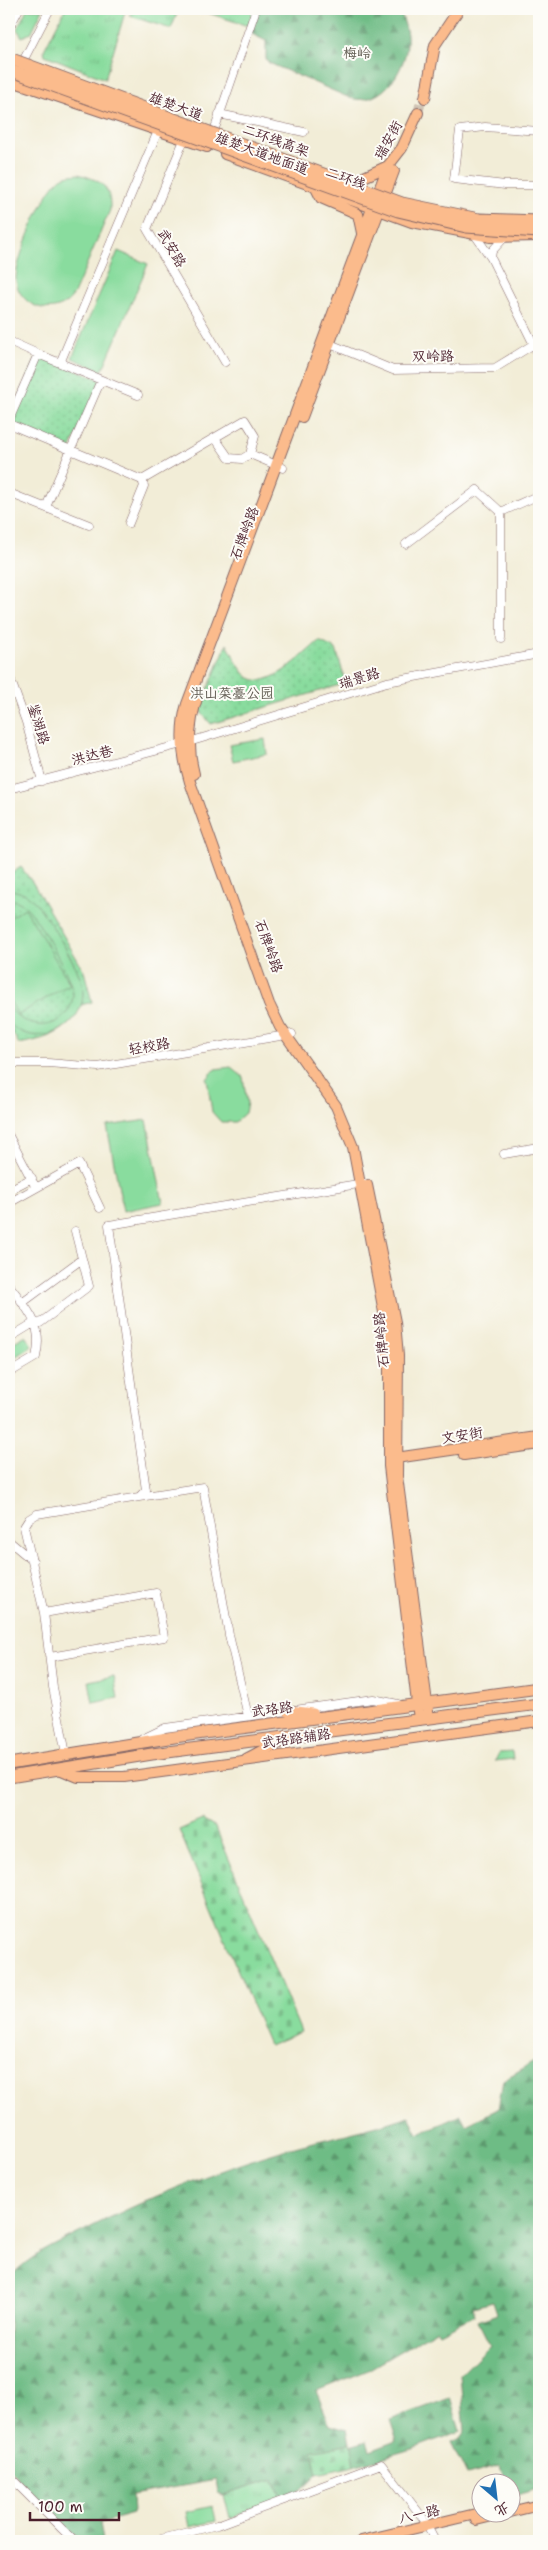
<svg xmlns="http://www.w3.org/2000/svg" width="548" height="2550" font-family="'Shantell Sans','LXGW WenKai TC',sans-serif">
  <defs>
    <pattern id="grass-tufts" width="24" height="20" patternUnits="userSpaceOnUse" patternTransform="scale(1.25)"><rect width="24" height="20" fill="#89dc9e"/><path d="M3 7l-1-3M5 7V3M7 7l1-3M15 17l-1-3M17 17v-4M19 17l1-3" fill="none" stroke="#78bc88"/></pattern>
    <pattern id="forest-firs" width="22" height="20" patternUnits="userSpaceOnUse" patternTransform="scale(1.25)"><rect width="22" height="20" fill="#6ebc85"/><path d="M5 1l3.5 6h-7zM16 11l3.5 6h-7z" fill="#5c986d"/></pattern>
    <pattern id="cemetery-stones" width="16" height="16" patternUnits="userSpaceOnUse" patternTransform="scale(1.25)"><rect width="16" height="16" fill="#89dc9e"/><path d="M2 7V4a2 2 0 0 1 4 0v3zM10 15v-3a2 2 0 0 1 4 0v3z" fill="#78bc88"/></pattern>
    <pattern id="park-dots" width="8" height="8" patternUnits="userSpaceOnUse" patternTransform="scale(1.25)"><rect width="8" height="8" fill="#89dc9e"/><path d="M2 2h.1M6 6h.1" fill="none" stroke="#78bc88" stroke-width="1.8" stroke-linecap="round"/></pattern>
  </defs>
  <rect width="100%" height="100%" fill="#fdfcf7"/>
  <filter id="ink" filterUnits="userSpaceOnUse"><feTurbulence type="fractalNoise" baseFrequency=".02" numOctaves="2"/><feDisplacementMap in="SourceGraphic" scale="10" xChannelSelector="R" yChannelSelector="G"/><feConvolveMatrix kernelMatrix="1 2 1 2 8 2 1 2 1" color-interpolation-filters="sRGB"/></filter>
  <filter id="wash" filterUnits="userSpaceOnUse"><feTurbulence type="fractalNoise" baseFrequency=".0096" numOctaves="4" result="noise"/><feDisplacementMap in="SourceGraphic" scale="20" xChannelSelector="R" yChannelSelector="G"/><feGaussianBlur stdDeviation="1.12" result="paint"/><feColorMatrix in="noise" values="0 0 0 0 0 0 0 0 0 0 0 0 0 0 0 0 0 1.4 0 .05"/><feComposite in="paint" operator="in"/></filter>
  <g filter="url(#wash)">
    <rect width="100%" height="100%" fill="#f2edd7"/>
    <path fill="url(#grass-tufts)" stroke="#6a7e64" d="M 27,9 L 43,9 L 31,33 L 22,37 L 17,29 Z
      M 65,9 L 126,9 L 105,79 L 45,55 L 44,50 Z
      M 132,9 L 179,9 L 171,29 L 130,16 Z
      M 196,9 L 254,9 L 248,26 Z
      M 512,1752 L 513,1759 L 495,1761 L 499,1753 Z
      M 274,2479 L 281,2498 L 230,2518 L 224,2494 Z"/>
    <path fill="url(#forest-firs)" stroke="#5c6e58" d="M 259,9 L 400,9 C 402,17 406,26 407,35 C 410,64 384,108 350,98 L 269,63 L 266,59 L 266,41 L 250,33 Z
      M 539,2059 L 539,2488 L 511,2498 L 510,2482 L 505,2482 L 500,2466 L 467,2475 L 451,2442 L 460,2438 L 465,2431 L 460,2375 L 490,2345 L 478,2321 L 497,2314 L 493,2302 L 473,2307 L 475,2315 L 439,2333 L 436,2330 L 366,2371 L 316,2391 L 330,2425 L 347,2430 L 350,2443 L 312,2451 L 317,2474 L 299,2491 L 281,2498 L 274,2479 L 224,2494 L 218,2492 L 216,2480 L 132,2495 L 133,2514 L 100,2523 L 103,2541 L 82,2541 L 78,2539 L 61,2525 L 9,2469 L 9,2279 C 27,2256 56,2245 81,2232 C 145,2199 213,2171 281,2151 C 324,2138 367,2131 409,2116 L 418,2134 L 461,2115 L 466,2125 L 498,2109 L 503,2080 Z
      M 450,2398 L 460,2431 L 415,2448 L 354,2466 L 350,2446 L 367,2441 L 370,2450 L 397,2440 L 390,2420 Z"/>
    <path fill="url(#cemetery-stones)" stroke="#6a7e64" d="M 202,1820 L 216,1828 L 301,2032 L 269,2045 L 179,1830 Z
      M 350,2443 L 354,2466 L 317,2474 L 312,2451 Z"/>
    <path fill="url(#park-dots)" stroke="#6a7e64" d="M 38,354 L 101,380 L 70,450 L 9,420 Z
      M 319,641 L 336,649 L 346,683 L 211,724 L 199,710 L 227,644 C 233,654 238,667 246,675 C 266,695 304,653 319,641 Z
      M 21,867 L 33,883 L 84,971 L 92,1002 L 81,1005 C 70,1033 45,1039 19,1044 L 9,1027 L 9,875 Z"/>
    <path fill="#89dc9e" stroke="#6a7e64" d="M 78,174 C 100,180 111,185 110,210 L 74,294 C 71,298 67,303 63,305 C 44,315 19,303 16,281 C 14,262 46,185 63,177 C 67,175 74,175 78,174 Z
      M 118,251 L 148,264 L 102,371 L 72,358 Z
      M 265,739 L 267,754 L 233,761 L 229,745 Z
      M 9,889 L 26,894 L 37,904 C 49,921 78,965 82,984 C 91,1025 38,1053 9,1023 L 9,1006 C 26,1035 70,1031 73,995 C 74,981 37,917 26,907 C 21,902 15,900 9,899 Z
      M 25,908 L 70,984 L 18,1015 L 9,999 L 9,918 Z
      M 231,1067 L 243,1077 L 247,1103 L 245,1113 L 235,1122 L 221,1122 L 212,1112 L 207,1079 L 215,1069 Z
      M 147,1120 L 163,1203 L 123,1211 L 107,1126 Z
      M 26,1335 L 32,1346 L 10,1360 L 9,1345 Z
      M 114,1676 L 118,1698 L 93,1703 L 89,1681 Z
      M 213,2506 L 216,2521 L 189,2527 L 186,2512 Z"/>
  </g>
  <g filter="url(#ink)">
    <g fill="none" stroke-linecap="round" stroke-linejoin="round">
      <path stroke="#d0c4b5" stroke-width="10" stroke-dasharray="10 5" stroke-linecap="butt" d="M 418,113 L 422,98"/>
      <g stroke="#856767" stroke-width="9">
        <path id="minor" d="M 9,28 L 19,9
          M 21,65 L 50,9
          M 219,114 L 304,132
          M 539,131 L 485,127 L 460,130 L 454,179 L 505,185 L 539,185
          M 213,134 L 256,9
          M 184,140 L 147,229 L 225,362
          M 475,235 L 491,258 L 492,251 L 504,238
          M 491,258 L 539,355
          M 9,341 L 38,354
          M 330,344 L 393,370 L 495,368 L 534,344
          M 60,363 L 158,131
          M 9,420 L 38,354 L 138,395
          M 9,424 L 142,480
          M 215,438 L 229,458 L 242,459 L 250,454 L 283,468
          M 142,480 L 245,420 L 255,436 L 250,454
          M 9,493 L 89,525
          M 46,507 L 101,380
          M 129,523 L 144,486 L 142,480
          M 406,544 L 477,490 L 501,512 L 539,495
          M 501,639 L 501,512
          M 9,675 L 26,722 L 42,781
          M 189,742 L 387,682 L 539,654
          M 9,789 L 182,744
          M 9,1063 L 48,1063 L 98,1067 L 292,1034
          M 9,1136 L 36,1188
          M 504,1154 L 539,1148
          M 9,1190 L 32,1178
          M 9,1203 L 79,1164 L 100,1208
          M 9,1285 C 27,1309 44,1324 36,1357 L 9,1373
          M 22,1303 L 82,1259
          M 9,1338 L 32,1324 L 40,1323 L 89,1286 L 75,1231
          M 139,1497 L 203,1487 L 229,1635 L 248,1716
          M 9,1541 L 33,1561
          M 44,1613 L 156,1593 L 164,1637 L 50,1657
          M 142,1739 L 165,1728 L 373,1699 L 398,1704
          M 66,1754 L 53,1687 L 44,1613 L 24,1527 L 29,1519 L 37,1514 L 139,1497 L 146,1490 L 109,1225 L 364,1183
          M 9,2476 L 74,2541
          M 153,2541 L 217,2525 L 381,2464 L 423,2518 L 435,2541"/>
      </g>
      <g stroke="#856767" stroke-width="12">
        <path id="major" d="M 9,80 L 207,147
          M 425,98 L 435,45 L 459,9
          M 418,113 L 402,148 L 388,166 L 376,198 L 187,704 C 179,730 182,756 190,782 L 269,1004 L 280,1027 L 336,1106 L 353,1147 L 386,1323 L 389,1367 L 389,1466 L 419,1720
          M 225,154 L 412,222 L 491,237 L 539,236
          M 353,182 L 388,166
          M 316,188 L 321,198 L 358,214 L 362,233
          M 302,417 L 394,171
          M 194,774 C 187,747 189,721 198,695
          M 367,1185 L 395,1322 L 398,1356 L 397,1476 L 429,1718
          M 464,1455 L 539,1444
          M 389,1459 L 539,1437
          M 59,1769 L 78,1777 L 124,1777 L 539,1721
          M 510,2512 L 539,2505
          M 476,2520 L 509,2512
          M 361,2541 L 484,2512"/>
      </g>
      <g stroke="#856767" stroke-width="13">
        <path id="highway" d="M 288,1711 L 313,1714
          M 247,1759 L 285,1739
          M 9,1764 L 174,1737 L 539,1688
          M 9,1777 L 152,1754 L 539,1704"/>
      </g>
      <use href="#minor" stroke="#fff" stroke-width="8"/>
      <use href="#major" stroke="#fbbb8c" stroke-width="10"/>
      <use href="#highway" stroke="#fbbb8c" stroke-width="11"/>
      <g stroke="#856767" stroke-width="13" stroke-linecap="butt">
        <path id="highway-bridge" d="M 9,58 L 402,203 L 479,219 L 539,221
          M 9,70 L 398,211 L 466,227 L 539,232"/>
      </g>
      <use href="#highway-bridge" stroke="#fbbb8c" stroke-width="11"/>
    </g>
  </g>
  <g text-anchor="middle" stroke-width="4" stroke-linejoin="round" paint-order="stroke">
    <g font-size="14" fill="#5d584e" stroke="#fdfcf7">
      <text x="357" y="58">梅岭</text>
      <text x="232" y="698">洪山菜薹公园</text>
    </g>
    <g font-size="14" fill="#4a1f2b" stroke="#fdfcf7">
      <text transform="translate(176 106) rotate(20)" y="5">雄楚大道</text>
      <text transform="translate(276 140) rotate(20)" y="5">二环线高架</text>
      <text transform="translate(388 140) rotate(-61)" y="5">瑞安街</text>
      <text transform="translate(262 153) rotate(20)" y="5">雄楚大道地面道</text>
      <text transform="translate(346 178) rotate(20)" y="5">二环线</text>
      <text transform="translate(172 248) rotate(60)" y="5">武安路</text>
      <text transform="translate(433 356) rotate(-1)" y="5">双岭路</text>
      <text transform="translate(244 533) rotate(-69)" y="5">石牌岭路</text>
      <text transform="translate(359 678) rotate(-17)" y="5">瑞景路</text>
      <text transform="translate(39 724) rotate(73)" y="5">鉴湖路</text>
      <text transform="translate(92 755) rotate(-14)" y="5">洪达巷</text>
      <text transform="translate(269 946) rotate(70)" y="5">石牌岭路</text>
      <text transform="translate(149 1046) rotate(-10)" y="5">轻校路</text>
      <text transform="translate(381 1340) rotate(-95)" y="5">石牌岭路</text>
      <text transform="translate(462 1435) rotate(-9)" y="5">文安街</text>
      <text transform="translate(272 1709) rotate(-7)" y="5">武珞路</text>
      <text transform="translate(296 1738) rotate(-8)" y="5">武珞路辅路</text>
      <text transform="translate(419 2514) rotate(-13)" y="5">八一路</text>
    </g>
  </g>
  <rect width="548" height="2550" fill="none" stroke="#fdfcf7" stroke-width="30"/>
  <g transform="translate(496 2498) rotate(152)"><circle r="24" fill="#fdfcf7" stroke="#b5a4a5"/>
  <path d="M0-4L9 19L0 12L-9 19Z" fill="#1f6fb2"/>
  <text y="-8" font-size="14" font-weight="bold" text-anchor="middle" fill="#4a1f2b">北</text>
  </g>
  <path d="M30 2512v8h89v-8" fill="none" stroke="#4a1f2b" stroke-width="2.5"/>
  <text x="38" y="2512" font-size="15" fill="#4a1f2b" stroke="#fdfcf7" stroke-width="4" paint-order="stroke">100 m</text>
</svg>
